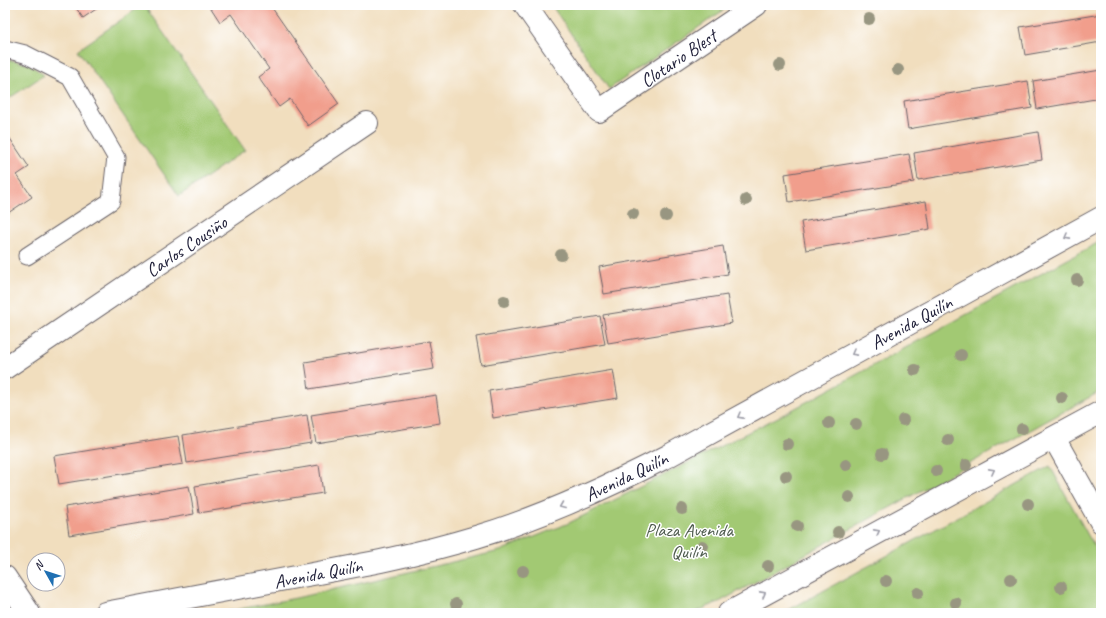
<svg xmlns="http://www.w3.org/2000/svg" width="1106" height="618" font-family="Caveat,sans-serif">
  <rect width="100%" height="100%" fill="#fff"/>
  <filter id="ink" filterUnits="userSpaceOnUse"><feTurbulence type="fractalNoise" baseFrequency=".025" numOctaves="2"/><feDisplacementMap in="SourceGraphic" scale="8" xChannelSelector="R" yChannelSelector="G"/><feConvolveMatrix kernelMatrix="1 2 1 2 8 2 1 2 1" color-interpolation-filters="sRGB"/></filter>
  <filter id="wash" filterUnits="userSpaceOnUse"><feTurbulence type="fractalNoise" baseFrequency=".012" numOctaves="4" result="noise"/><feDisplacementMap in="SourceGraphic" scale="16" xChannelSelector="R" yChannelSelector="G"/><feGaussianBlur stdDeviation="0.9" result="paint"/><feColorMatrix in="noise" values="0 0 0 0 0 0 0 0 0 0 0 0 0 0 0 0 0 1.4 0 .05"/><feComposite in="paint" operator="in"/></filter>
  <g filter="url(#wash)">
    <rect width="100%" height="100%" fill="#f1debe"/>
    <path fill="#a2c973" stroke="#627657" d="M 142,5 L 144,5 L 245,150 L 179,196 L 78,50 Z
      M 560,5 L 731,5 L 609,89 L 554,9 Z
      M 5,59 L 29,64 L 44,75 L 5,101 Z
      M 1101,241 L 1101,391 L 721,601 L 693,613 L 219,613 L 296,598 L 500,551 L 569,523 L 790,411 Z
      M 1050,466 L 1101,559 L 1101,613 L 783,613 Z"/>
    <g id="blocks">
      <path fill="#f19e8c" d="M 74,5 L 102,5 L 83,18 Z
        M 209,5 L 270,5 L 339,104 L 308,126 L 290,99 L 279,107 L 258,77 L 269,69 L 231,14 L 220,22 Z
        M 1101,14 L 1101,42 L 1025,55 L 1020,27 Z
        M 1101,70 L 1101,98 L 1037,109 L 1033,81 Z
        M 1028,81 L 1032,108 L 908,129 L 904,101 Z
        M 5,131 L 29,167 L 17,175 L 32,197 L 5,215 Z
        M 1038,132 L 1042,160 L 918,180 L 914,153 Z
        M 909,154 L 914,182 L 789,202 L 785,174 Z
        M 926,201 L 930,229 L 806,250 L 801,222 Z
        M 723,246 L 728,274 L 604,294 L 599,267 Z
        M 727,295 L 732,323 L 608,343 L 603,315 Z
        M 600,316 L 605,344 L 481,365 L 476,337 Z
        M 429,341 L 434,369 L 309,389 L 305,362 Z
        M 613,370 L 618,398 L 493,418 L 489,391 Z
        M 436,395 L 440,423 L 316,443 L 311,415 Z
        M 307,415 L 311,443 L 187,463 L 183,435 Z
        M 178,436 L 183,464 L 59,484 L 54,456 Z
        M 319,465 L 323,493 L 199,513 L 195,486 Z
        M 189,486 L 194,514 L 69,535 L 65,507 Z"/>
    </g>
  </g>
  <g filter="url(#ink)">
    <use href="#blocks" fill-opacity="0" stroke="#6a6469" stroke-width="1"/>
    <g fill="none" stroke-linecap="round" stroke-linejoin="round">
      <g stroke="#6a6469" stroke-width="19">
        <path id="service" d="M 5,49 L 25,54 L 70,77 L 116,157 L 111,201 L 27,256"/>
      </g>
      <g stroke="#6a6469" stroke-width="24">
        <path id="minor" d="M 525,5 L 599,111 L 756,5
          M 5,368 L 367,123
          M 1054,438 L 1101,522"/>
      </g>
      <g stroke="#6a6469" stroke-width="24">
        <path id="tertiary" d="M 5,577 L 29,613"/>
      </g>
      <g stroke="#6a6469" stroke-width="24">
        <path id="primary" d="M 105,613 C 169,601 232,589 296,577 C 356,566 417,555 476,537 C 543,517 606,488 668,456 L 1101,218
          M 729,613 L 1101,412"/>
      </g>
      <use href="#service" stroke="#fff" stroke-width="17"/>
      <use href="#minor" stroke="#fff" stroke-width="22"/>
      <use href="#tertiary" stroke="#fff" stroke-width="22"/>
      <use href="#primary" stroke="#fff" stroke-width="22"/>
    </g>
    <g fill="#989681">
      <circle cx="869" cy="19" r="6"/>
      <circle cx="780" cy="65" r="6"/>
      <circle cx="898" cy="70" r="6"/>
      <circle cx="746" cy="200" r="6"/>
      <circle cx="633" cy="214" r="6"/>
      <circle cx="666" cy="216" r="6"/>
      <circle cx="561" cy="255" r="6"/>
      <circle cx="1077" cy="280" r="6"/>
      <circle cx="504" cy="301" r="6"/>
      <circle cx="961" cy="355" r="6"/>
      <circle cx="915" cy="370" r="6"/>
      <circle cx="1062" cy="398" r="6"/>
      <circle cx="903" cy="420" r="6"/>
      <circle cx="829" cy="423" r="6"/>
      <circle cx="856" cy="424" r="6"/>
      <circle cx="1022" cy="429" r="6"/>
      <circle cx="948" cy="440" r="6"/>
      <circle cx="787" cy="444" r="6"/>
      <circle cx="882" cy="454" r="6"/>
      <circle cx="846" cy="465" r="6"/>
      <circle cx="966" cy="465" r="6"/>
      <circle cx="936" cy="471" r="6"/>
      <circle cx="786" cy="476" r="6"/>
      <circle cx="849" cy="497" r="6"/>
      <circle cx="1028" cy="504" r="6"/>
      <circle cx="682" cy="509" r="6"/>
      <circle cx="797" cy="526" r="6"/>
      <circle cx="838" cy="532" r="6"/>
      <circle cx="702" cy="546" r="6"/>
      <circle cx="768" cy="566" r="6"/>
      <circle cx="523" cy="571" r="6"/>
      <circle cx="1011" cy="579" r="6"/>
      <circle cx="886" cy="581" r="6"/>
      <circle cx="1061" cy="587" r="6"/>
      <circle cx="918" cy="593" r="6"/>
      <circle cx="956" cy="603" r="6"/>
      <circle cx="456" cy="604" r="6"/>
    </g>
    <defs><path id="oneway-chevron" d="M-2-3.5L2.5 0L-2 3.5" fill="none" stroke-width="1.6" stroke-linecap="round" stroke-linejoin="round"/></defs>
    <g stroke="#9c9ca7">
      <use href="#oneway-chevron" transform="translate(1067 237) rotate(151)"/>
      <use href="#oneway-chevron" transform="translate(854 353) rotate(151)"/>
      <use href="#oneway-chevron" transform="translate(740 416) rotate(151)"/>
      <use href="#oneway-chevron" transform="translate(992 471) rotate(-28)"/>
      <use href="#oneway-chevron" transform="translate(562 506) rotate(158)"/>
      <use href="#oneway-chevron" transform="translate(877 532) rotate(-28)"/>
      <use href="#oneway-chevron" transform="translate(763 594) rotate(-29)"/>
    </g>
  </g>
  <g text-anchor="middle" stroke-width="3" stroke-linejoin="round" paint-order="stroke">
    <g font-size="19" fill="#22223b" stroke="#fff">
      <text transform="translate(678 58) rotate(-34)" y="7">Clotario Blest</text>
      <text transform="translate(186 246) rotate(-34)" y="7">Carlos Cousiño</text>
      <text transform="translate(911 322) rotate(-29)" y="7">Avenida Quilín</text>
      <text transform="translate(626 476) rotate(-26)" y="7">Avenida Quilín</text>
      <text transform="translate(318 573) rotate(-11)" y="7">Avenida Quilín</text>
    </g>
    <g font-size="19" fill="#4f5c4f" stroke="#fff">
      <text x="689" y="536">Plaza Avenida<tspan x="689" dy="22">Quilín</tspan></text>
    </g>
  </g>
  <rect width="1106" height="618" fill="none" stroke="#fff" stroke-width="20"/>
  <g transform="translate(46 572) rotate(309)"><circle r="19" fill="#ffffff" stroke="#a7a7b1"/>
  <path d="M0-3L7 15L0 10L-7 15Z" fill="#1f6fb2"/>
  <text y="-6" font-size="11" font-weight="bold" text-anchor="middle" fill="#22223b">N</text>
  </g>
</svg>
